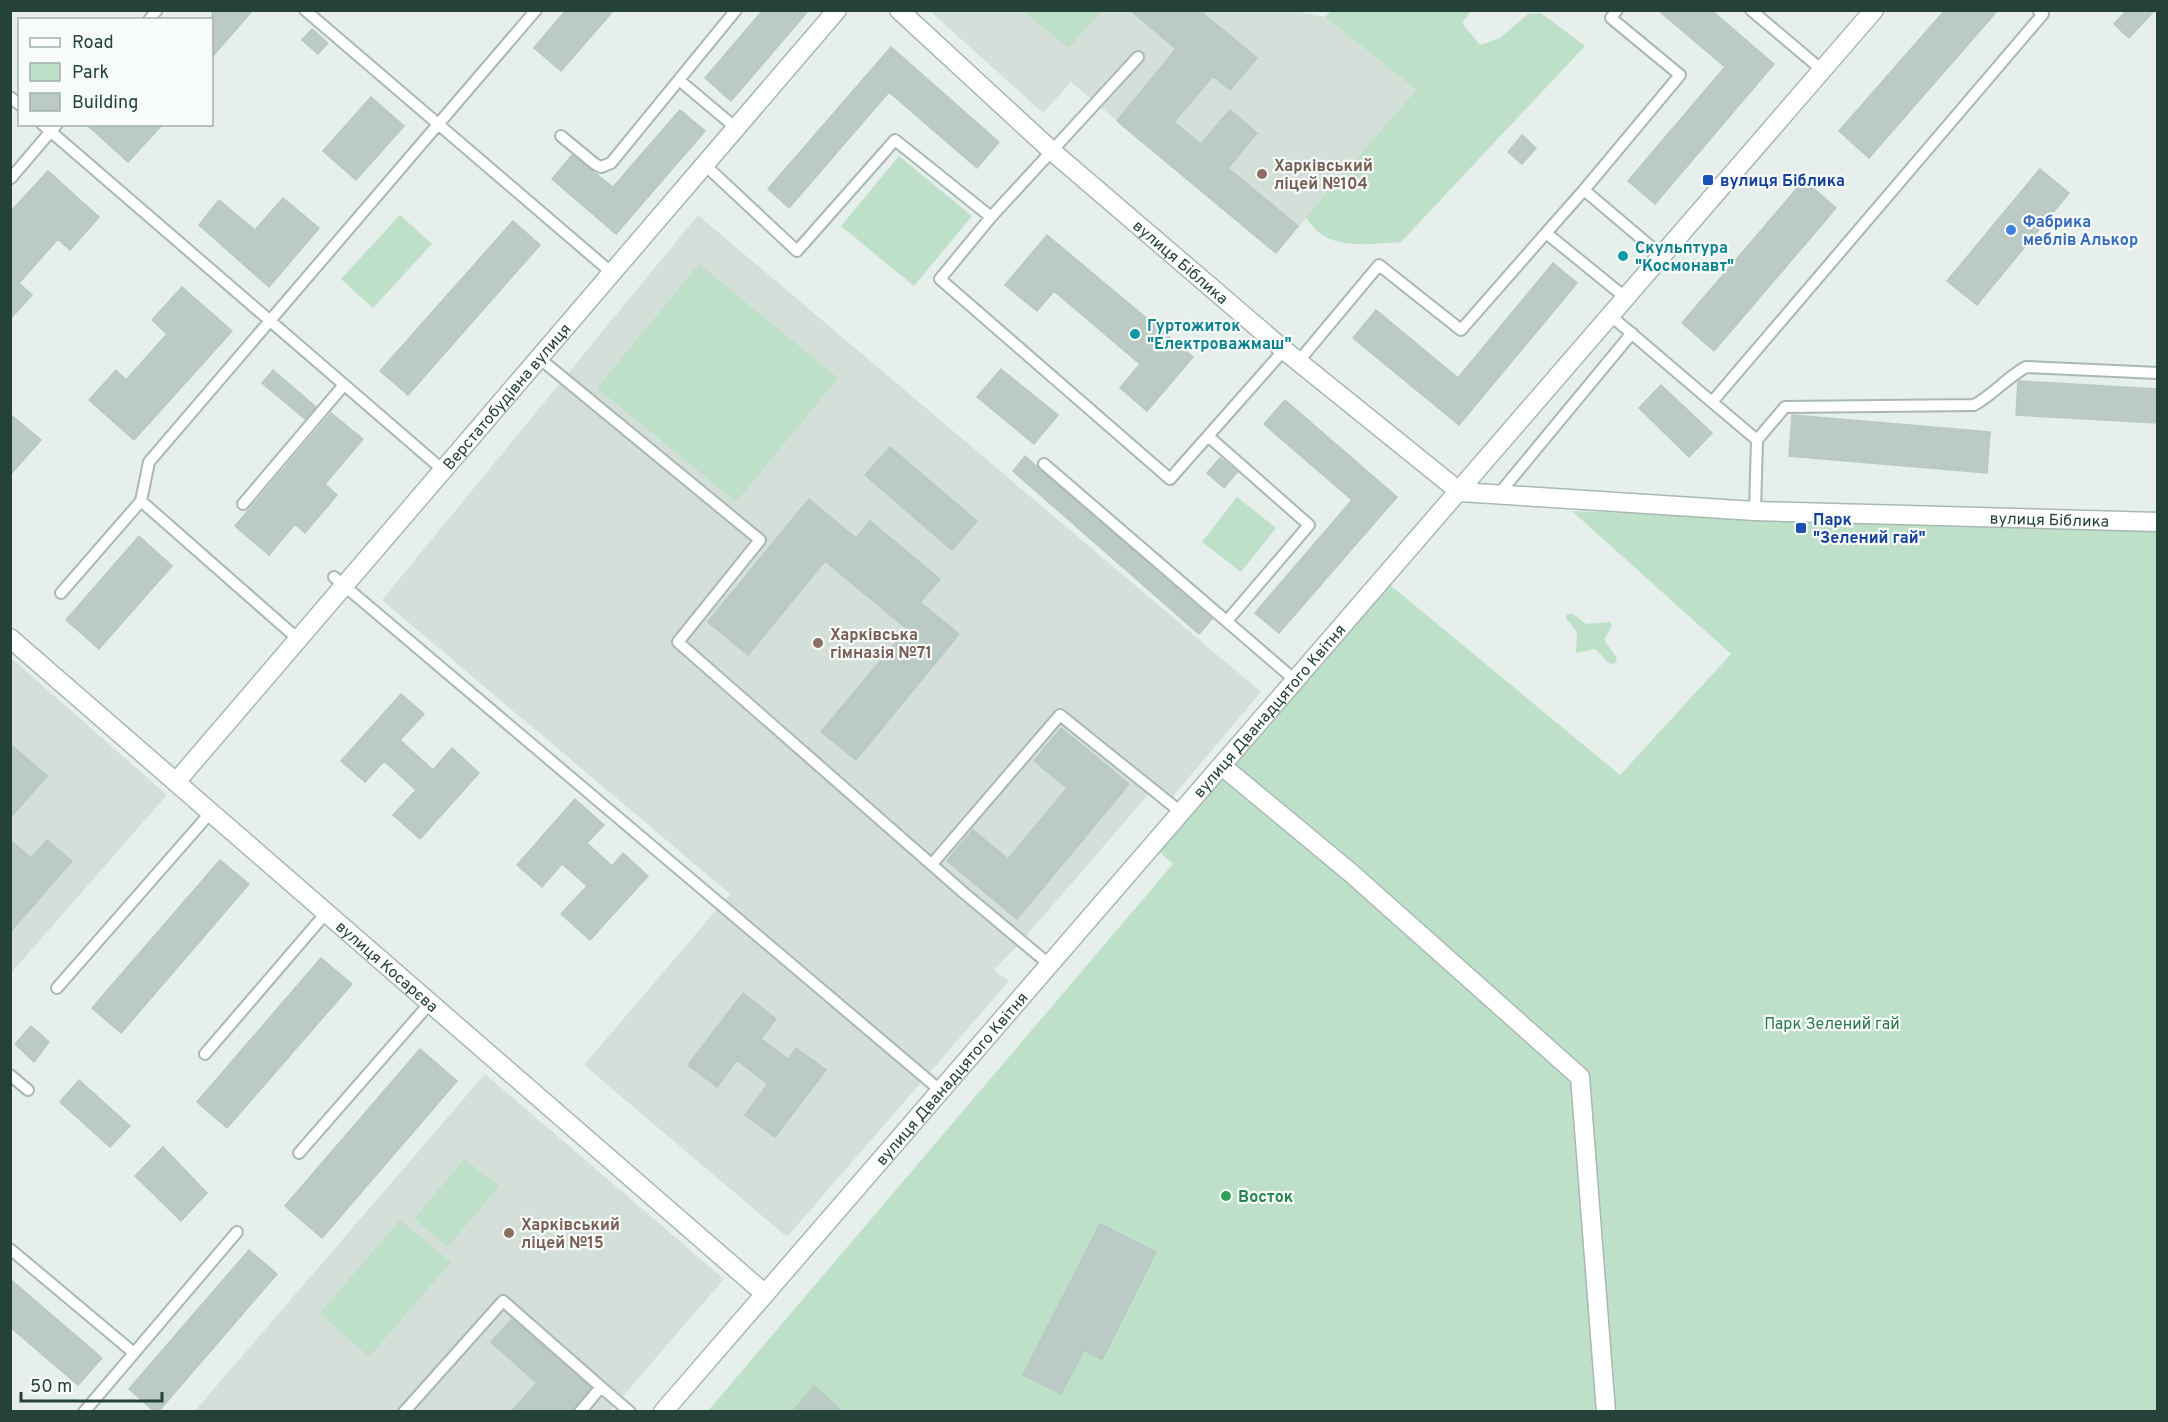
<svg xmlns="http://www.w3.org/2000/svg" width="2168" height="1422" font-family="Overpass,sans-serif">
  <rect width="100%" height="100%" fill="#e6efeb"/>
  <path fill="#d4dfda" d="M 930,11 L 1293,11 L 1325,17 L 1416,90 L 1276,253 L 1071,82 L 1043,113 Z
    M 698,215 L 1261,692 L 1169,801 L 1154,788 L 1020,943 L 994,970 L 1009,981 L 787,1237 L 584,1065 L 730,894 L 382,600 Z
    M 11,658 L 167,795 L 11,973 Z
    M 485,1074 L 724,1279 L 610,1411 L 194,1412 Z"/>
  <path fill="#bfe0c8" d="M 1023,11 L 1101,10 L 1101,11 L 1069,48 Z
    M 1331,11 L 1471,11 L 1462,23 L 1480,45 L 1500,38 L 1528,14 L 1541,13 L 1585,46 L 1401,242 C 1368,244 1325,252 1306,217 L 1416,90 L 1325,17 Z
    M 899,156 L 972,216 L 914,286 L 841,226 Z
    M 400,215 L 432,244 L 373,308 L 341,279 Z
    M 699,264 L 838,378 L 736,502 L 597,388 Z
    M 1237,497 L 1276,528 L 1241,572 L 1202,542 Z
    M 1572,511 L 2157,532 L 2157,1411 L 707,1412 L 1173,864 L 1152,845 L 1384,580 L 1620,775 L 1731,654 Z
    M 1567,614 L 1573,614 L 1586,624 L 1610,622 L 1612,626 L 1604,640 L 1617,658 L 1615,663 L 1610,664 L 1595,649 L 1576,653 L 1577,632 L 1566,618 Z
    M 464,1159 L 499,1186 L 448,1247 L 414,1219 Z
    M 400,1220 L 451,1262 L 369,1357 L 320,1313 Z"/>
  <path fill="#bbcac4" stroke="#b8c9c2" stroke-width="1.5" d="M 212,10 L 253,10 L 212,57 Z
    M 566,10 L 614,10 L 561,71 L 534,48 Z
    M 763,10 L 809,10 L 731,101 L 705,78 Z
    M 1130,10 L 1199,10 L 1257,58 L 1230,90 L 1213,76 L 1174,122 L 1201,144 L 1230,110 L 1257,133 L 1228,168 L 1298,226 L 1276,253 L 1117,121 L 1176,49 Z
    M 1658,10 L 1711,10 L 1774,64 L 1655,204 L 1628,181 L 1725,67 Z
    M 1945,10 L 1998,10 L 1869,158 L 1839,131 Z
    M 2127,10 L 2155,10 L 2129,38 L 2114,24 Z
    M 312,29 L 328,43 L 318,54 L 302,40 Z
    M 891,47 L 999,142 L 977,168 L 889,92 L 789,208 L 768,189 Z
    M 371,97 L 404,126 L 356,180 L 323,151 Z
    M 680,110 L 705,131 L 616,234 L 552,179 L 572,155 L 613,187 Z
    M 86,124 L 163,124 L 128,162 Z
    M 1522,135 L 1536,148 L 1522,164 L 1508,152 Z
    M 2040,169 L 2069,193 L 1977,305 L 1947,281 Z
    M 48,171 L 99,217 L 70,250 L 58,239 L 19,283 L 32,295 L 10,319 L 10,212 Z
    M 1804,180 L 1836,208 L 1714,351 L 1682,323 Z
    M 283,198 L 319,228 L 269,287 L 199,225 L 219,200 L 255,230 Z
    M 513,221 L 540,245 L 408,395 L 380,371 Z
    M 1047,235 L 1193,357 L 1147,411 L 1120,388 L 1140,364 L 1054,291 L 1037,311 L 1005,285 Z
    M 1553,263 L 1577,283 L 1459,425 L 1353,338 L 1376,310 L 1458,378 Z
    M 182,287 L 232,331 L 134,440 L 89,400 L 116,370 L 126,380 L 167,334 L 152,320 Z
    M 1001,369 L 1058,415 L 1034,444 L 977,397 Z
    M 273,370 L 316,407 L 305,419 L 262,383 Z
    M 2018,381 L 2157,389 L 2157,423 L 2016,415 Z
    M 1661,385 L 1712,433 L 1689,457 L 1639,408 Z
    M 1285,400 L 1397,497 L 1279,633 L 1255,613 L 1352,500 L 1264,424 Z
    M 331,413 L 363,439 L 325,484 L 337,495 L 305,533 L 295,524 L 269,555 L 235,526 Z
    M 10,414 L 41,440 L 10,475 Z
    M 1792,415 L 1990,432 L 1987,473 L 1789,456 Z
    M 890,447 L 977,521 L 952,550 L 865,475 Z
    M 1025,456 L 1212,619 L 1199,634 L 1013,471 Z
    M 1220,458 L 1237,472 L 1224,488 L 1207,473 Z
    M 809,499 L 856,538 L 870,521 L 940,579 L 920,602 L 959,634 L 856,760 L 821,732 L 907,629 L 825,561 L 748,655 L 708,622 Z
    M 139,536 L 172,566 L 99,649 L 66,620 Z
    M 401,694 L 424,714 L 400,740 L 433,770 L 452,748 L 479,773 L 420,839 L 393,815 L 416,790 L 384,761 L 365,782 L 341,761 Z
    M 1061,728 L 1129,784 L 1017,919 L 947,861 L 973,830 L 1008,859 L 1067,788 L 1034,761 Z
    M 10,744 L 47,776 L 10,818 Z
    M 575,799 L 604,825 L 587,843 L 612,866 L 623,853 L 648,876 L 590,940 L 561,914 L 587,886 L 562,864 L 542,887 L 517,865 Z
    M 10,840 L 31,858 L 47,840 L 72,861 L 10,932 Z
    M 220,860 L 249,884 L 121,1033 L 92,1008 Z
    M 321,958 L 352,984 L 227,1128 L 197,1102 Z
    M 743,993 L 776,1019 L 761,1039 L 788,1059 L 796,1048 L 826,1070 L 775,1137 L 745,1115 L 768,1084 L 737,1060 L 717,1087 L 688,1065 Z
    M 31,1026 L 49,1042 L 34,1062 L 15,1044 Z
    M 420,1049 L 457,1081 L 322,1238 L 285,1206 Z
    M 79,1080 L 130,1126 L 110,1147 L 60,1102 Z
    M 163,1147 L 207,1193 L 181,1221 L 135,1176 Z
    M 1100,1224 L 1156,1252 L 1102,1360 L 1084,1350 L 1061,1394 L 1023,1375 Z
    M 249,1250 L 277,1274 L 158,1412 L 155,1412 L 129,1389 Z
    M 10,1279 L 102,1358 L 78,1385 L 10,1327 Z
    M 512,1319 L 591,1388 L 572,1412 L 511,1412 L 537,1383 L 491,1342 Z
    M 814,1386 L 843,1412 L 792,1412 Z"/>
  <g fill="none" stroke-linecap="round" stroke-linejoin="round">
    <g stroke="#a8b8b2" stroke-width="14">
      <path id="service" d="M 305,10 L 612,273
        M 1617,10 L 1611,18 L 1680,75 L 1584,190 L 1662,256
        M 1751,10 L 1822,70
        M 149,20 L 157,10
        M 679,80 L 736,128
        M 10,97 L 20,105
        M 42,124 L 443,470
        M 561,136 L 595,164 L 601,167 L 611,163 L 736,10
        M 705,165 L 797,251 L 895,140 L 991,217 L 1138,57
        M 11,178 L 57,124
        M 1584,190 L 1546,233 L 1626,298
        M 991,217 L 940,279 L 1170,479 L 1208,436
        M 1611,316 L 1712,402 L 2043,14 L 2038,10
        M 539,358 L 760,540 L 678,642 L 964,893 L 1050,965
        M 1298,362 L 1379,265 L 1461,330 L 1546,233
        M 1712,402 L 1757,440 L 1755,511
        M 1757,440 L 1785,407 L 1974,405 C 1993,395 2006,378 2026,367 L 2158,373
        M 1044,464 L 1296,681
        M 1498,495 L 1632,333
        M 243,504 L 343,386
        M 334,577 L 941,1091
        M 61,593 L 141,501
        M 1227,621 L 1309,525 L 1208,436 L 1284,350
        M 298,639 L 141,501 L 149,462 L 536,10
        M 932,864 L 1060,715 L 1182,813
        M 57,988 L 211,812
        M 205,1054 L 326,913
        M 10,1075 L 28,1090
        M 299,1153 L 430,1003
        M 10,1249 L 134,1353
        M 601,1387 L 630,1412
        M 84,1412 L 237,1232
        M 404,1412 L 503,1301 L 601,1387 L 580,1412"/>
    </g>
    <g stroke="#a8b8b2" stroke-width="21">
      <g id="minor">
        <path id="s1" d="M 10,638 L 765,1294"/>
        <path d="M 1222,766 L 1351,873 L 1580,1077 L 1606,1412"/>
        <path id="s2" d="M 176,782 L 837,10"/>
      </g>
    </g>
    <g stroke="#a8b8b2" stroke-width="21">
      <g id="tertiary">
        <path id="s3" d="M 899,10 L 1053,152 L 1284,350 L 1460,492 L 1755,511 L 2158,522"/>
        <path id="s4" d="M 663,1412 L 1874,10"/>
      </g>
    </g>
    <use href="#service" stroke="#fff" stroke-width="10"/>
    <use href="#minor" stroke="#fff" stroke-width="18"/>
    <use href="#tertiary" stroke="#fff" stroke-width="18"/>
  </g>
  <g fill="#8d6e63" stroke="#f7fbf9" stroke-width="2">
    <circle cx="1262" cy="174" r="6"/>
    <circle cx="818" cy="643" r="6"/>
    <circle cx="509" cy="1233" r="6"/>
  </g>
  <g fill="#1a4fb4" stroke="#f7fbf9" stroke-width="2">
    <rect x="1702" y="174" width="12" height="12" rx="3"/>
    <rect x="1795" y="522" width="12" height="12" rx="3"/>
  </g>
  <circle fill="#3f7fe0" stroke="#f7fbf9" stroke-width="2" cx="2011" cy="230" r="6"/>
  <g fill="#0f9aa8" stroke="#f7fbf9" stroke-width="2">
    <circle cx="1623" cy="256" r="6"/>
    <circle cx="1135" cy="334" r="6"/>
  </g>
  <circle fill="#2e9e5b" stroke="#f7fbf9" stroke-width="2" cx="1226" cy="1196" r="6"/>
  <g text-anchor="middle" stroke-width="4.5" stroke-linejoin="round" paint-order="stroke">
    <g font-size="16" font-weight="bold" fill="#785e54" stroke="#f7fbf9" text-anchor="start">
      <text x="1274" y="171">Харківський<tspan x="1274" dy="18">ліцей №104</tspan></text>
      <text x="830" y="640">Харківська<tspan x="830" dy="18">гімназія №71</tspan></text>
      <text x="521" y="1230">Харківський<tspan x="521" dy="18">ліцей №15</tspan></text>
    </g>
    <g font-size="16" font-weight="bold" fill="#164399" stroke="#f7fbf9" text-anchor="start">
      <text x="1720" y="186">вулиця Біблика</text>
      <text x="1813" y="525">Парк<tspan x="1813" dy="18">"Зелений гай"</tspan></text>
    </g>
    <g font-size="16" font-weight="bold" fill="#366cbe" stroke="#f7fbf9" text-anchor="start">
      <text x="2023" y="227">Фабрика<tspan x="2023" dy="18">меблів Алькор</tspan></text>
    </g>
    <g font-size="16" font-weight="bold" fill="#0d838f" stroke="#f7fbf9" text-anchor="start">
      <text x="1635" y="253">Скульптура<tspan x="1635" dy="18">"Космонавт"</tspan></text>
      <text x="1147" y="331">Гуртожиток<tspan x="1147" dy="18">"Електроважмаш"</tspan></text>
    </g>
    <g font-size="16" fill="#24423a" stroke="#f7fbf9">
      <text dy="6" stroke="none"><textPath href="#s3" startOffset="378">вулиця Біблика</textPath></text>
      <text dy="6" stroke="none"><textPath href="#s2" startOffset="508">Верстатобудівна вулиця</textPath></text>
      <text dy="6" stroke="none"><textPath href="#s3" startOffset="1330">вулиця Біблика</textPath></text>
      <text dy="6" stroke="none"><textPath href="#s4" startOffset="927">вулиця Дванадцятого Квітня</textPath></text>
      <text dy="6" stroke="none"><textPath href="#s1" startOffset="500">вулиця Косарєва</textPath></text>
      <text dy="6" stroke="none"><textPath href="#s4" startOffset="441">вулиця Дванадцятого Квітня</textPath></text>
    </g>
    <g font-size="16" fill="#2d7a4b" stroke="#f7fbf9">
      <text x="1832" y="1029">Парк Зелений гай</text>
    </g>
    <g font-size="16" font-weight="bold" fill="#27864d" stroke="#f7fbf9" text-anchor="start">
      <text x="1238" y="1202">Восток</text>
    </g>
  </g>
  <rect width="2168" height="1422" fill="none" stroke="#24423a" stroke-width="24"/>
  <rect x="18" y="18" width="195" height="108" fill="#f7fbf9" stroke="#a3b1ad" stroke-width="1.5"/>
  <rect x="30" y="38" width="30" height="9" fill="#ffffff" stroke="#a3b1ad" stroke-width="1.5"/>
  <text x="72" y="48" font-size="18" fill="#24423a">Road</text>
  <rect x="30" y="63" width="30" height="18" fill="#bfe0c8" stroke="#a3b1ad" stroke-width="1.5"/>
  <text x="72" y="78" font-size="18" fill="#24423a">Park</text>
  <rect x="30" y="93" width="30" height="18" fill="#bbcac4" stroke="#a3b1ad" stroke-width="1.5"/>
  <text x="72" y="108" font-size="18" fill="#24423a">Building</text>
  <path d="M21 1392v9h141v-9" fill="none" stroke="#24423a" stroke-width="3"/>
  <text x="30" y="1392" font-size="18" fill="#24423a" stroke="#f7fbf9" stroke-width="4.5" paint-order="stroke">50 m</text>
</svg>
